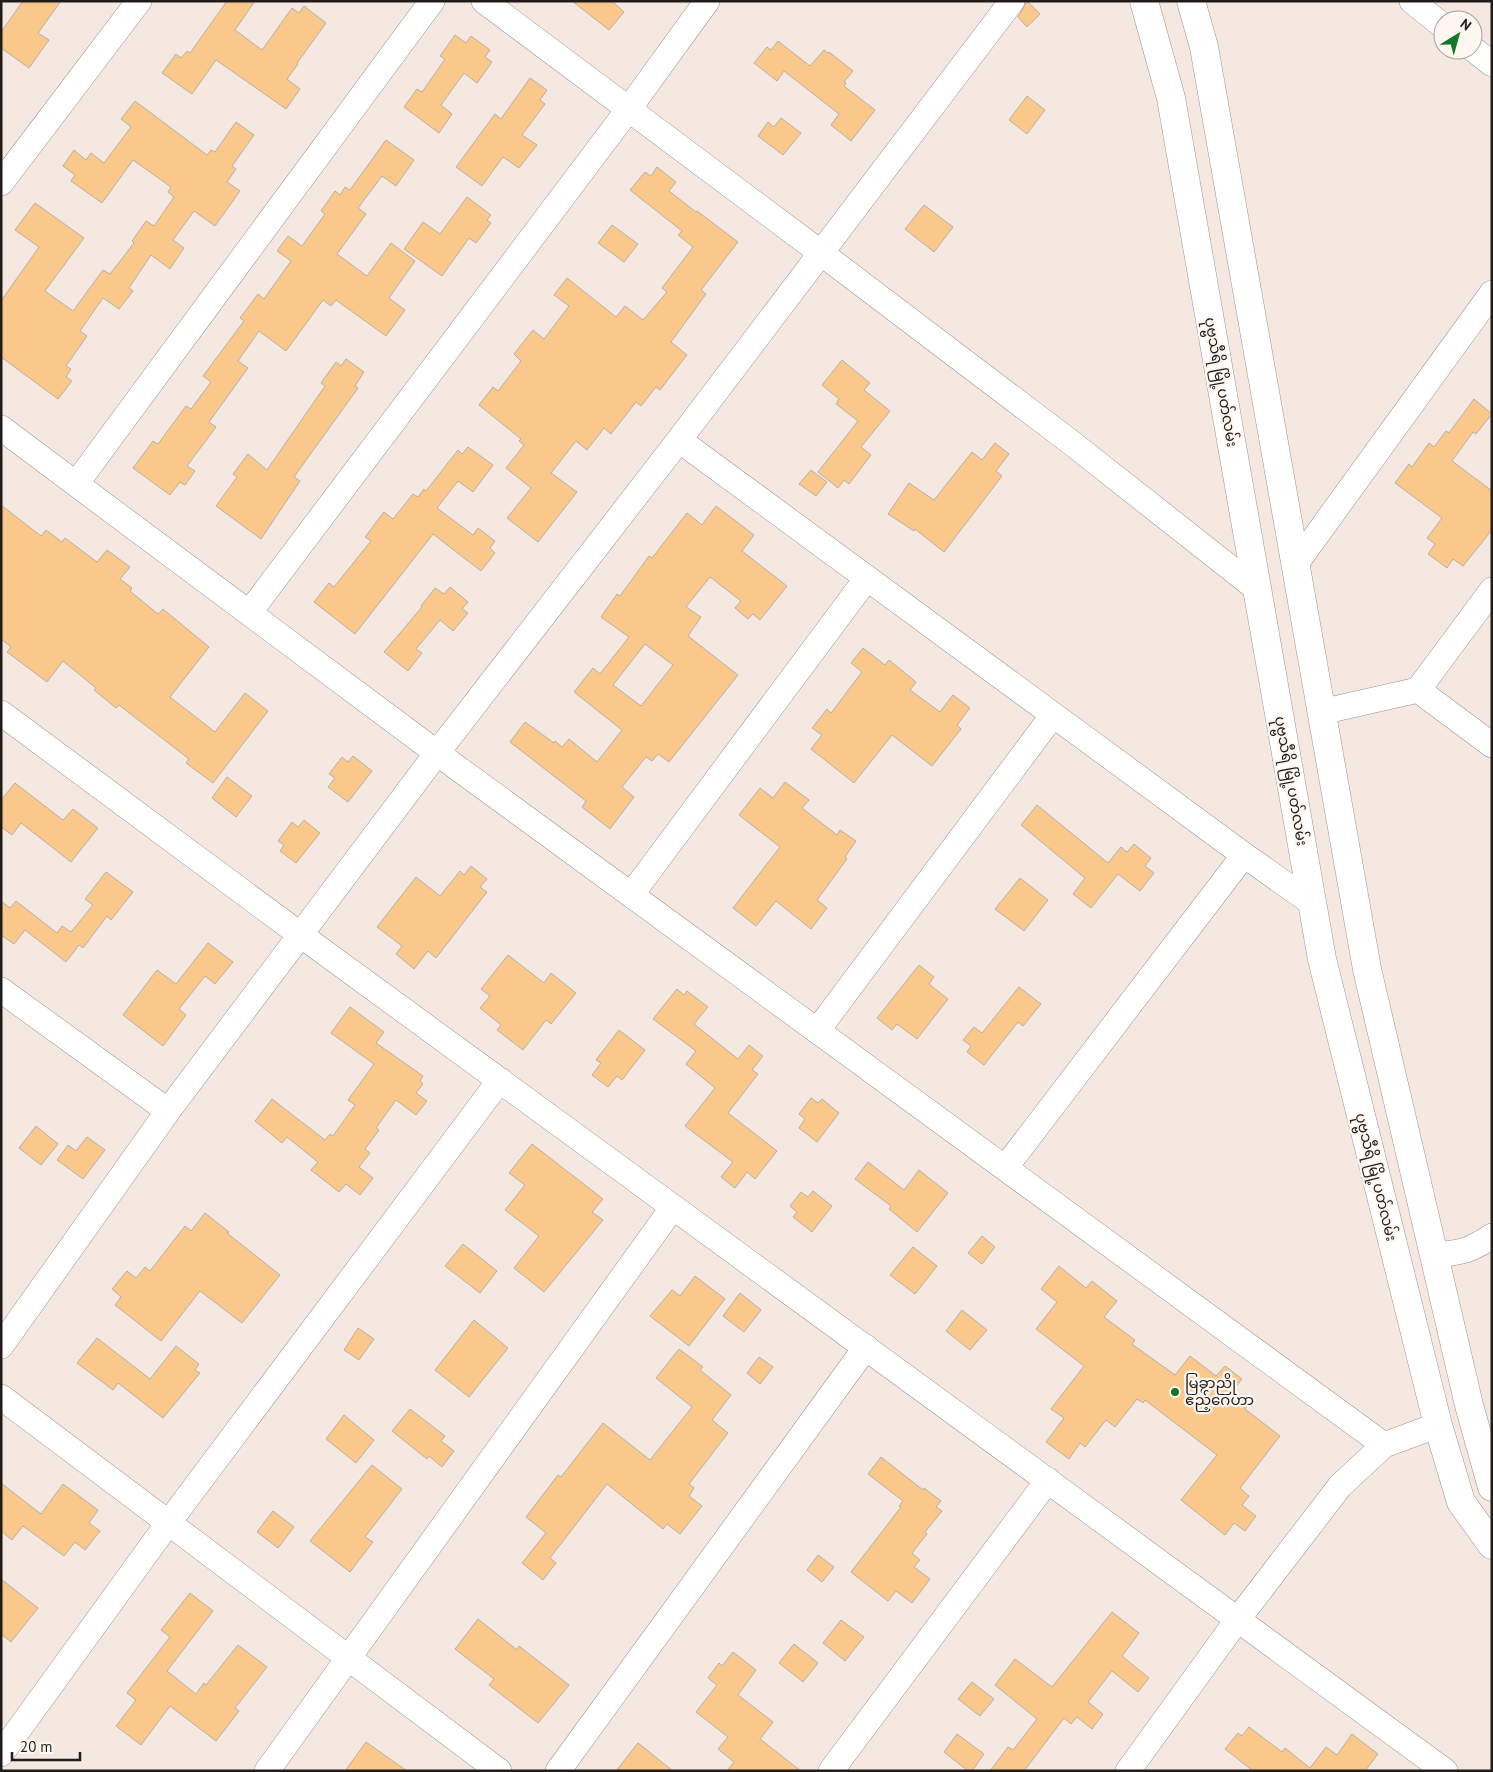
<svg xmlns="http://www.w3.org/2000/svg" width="1493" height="1772" font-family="'PT Sans','Noto Sans Myanmar',sans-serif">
  <rect width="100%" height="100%" fill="#f4e8e0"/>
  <path fill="#fac88a" stroke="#b9b0a6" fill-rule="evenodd" d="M 23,1 L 61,1 L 38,33 L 49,40 L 29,68 L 1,48 L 1,32 Z
    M 227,1 L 255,1 L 235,30 L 262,50 L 292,8 L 299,13 L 304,6 L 326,23 L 297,63 L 298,64 L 287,79 L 300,89 L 286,109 L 216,60 L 192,94 L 162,73 L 176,54 L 181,58 L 187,51 L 190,53 Z
    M 572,1 L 612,1 L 624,12 L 609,30 Z
    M 1027,1 L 1040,14 L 1027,27 L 1018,17 Z
    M 455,35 L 466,43 L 471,36 L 490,50 L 485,57 L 492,62 L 477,83 L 464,73 L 441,105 L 452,114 L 439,133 L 404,107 L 417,89 L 422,92 L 445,59 L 440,56 Z
    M 778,41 L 810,66 L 824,50 L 828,53 L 829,52 L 853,71 L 844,82 L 846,83 L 844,86 L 875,110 L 851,141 L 831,125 L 839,114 L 784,71 L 777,81 L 754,63 L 767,47 L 771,50 Z
    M 530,78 L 547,90 L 540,100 L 545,104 L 522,135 L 537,145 L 519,168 L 503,157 L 482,186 L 456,167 L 495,114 L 501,119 Z
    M 1027,96 L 1045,110 L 1027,134 L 1009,120 Z
    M 135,101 L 207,155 L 211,150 L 215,152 L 236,122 L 254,135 L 232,166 L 236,169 L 227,182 L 240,191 L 215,226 L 194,211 L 173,240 L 184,248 L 170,269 L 151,255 L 129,288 L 133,291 L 119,309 L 103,298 L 80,331 L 87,336 L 66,366 L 71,369 L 66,377 L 72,381 L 58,399 L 1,357 L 1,301 L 39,247 L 15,230 L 35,203 L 84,238 L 45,291 L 73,311 L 103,270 L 110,274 L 134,243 L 132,241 L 146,221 L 154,226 L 174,197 L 168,192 L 171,187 L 133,160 L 102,203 L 71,181 L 75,175 L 63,166 L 74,150 L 86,160 L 91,153 L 104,163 L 131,127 L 121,119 Z
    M 781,118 L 801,133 L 783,155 L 758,136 L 768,122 L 774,127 Z
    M 386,140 L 414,160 L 396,186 L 382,176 L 358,208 L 366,214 L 337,254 L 367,276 L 391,243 L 415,261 L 389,298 L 405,310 L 386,336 L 336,300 L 331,306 L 323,300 L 286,351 L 259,331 L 238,361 L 248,368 L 209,422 L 216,427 L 187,466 L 195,471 L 185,485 L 180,482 L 170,495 L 133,468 L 153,441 L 158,444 L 186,406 L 191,409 L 211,382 L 203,376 L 244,321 L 240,318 L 258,294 L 264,299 L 291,261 L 277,251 L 288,236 L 302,246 L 325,214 L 321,211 L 335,191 L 340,195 L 345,187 L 350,190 Z
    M 657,167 L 676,182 L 669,191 L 696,212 L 697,211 L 738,242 L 701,290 L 706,294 L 671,342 L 687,355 L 660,390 L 656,387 L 641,406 L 636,402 L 611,434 L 604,428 L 587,450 L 576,441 L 551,473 L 577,492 L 538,542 L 507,518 L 531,488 L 506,468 L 524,445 L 519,441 L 521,439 L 479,405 L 493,387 L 498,391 L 521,361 L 514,354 L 533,330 L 544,339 L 569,306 L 554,295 L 567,278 L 616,317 L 625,306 L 643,320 L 667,292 L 662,288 L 693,247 L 678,235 L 682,231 L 630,190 L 645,172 L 651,176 Z
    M 467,197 L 491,215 L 487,220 L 491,223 L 476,243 L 469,238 L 442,276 L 404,249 L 423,222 L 440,234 Z
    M 924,205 L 953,227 L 934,252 L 905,229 Z
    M 612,225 L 638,244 L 624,262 L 598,243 Z
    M 346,359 L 364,372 L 355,386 L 358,388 L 294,477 L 300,481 L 261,539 L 216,506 L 237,477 L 233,474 L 248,454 L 267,470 L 325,386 L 321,383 L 336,362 L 341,366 Z
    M 842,360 L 870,383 L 864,390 L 890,411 L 861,447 L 871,455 L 849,484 L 844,480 L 838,488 L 818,472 L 858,421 L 836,404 L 839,399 L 822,385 Z
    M 1474,399 L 1492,414 L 1476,434 L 1473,432 L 1452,461 L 1492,491 L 1492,530 L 1463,566 L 1453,559 L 1447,568 L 1428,554 L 1435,544 L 1427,538 L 1442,518 L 1395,483 L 1409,464 L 1412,467 L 1429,443 L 1434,447 L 1446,431 L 1449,433 Z
    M 995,443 L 1009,454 L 996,471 L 1002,476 L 944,552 L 915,529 L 914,531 L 888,514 L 909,483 L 934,500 L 972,452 L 982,460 Z
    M 468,447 L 493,465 L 473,492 L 458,481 L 437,508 L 473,535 L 478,528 L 495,541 L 490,548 L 495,553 L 481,571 L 433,534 L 355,634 L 314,602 L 329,583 L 334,587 L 371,541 L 365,537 L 384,512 L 393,519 L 413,494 L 418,497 L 424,489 L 426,491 L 458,450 L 462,454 Z
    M 811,470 L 827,482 L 816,496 L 799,484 Z
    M 1,505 L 41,536 L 46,530 L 62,542 L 65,538 L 97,562 L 107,550 L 130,567 L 120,579 L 132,588 L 130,591 L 158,614 L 163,609 L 209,647 L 170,697 L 215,732 L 245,693 L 268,711 L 213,783 L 186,763 L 189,759 L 119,705 L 116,708 L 94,690 L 96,688 L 63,661 L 47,682 L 7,652 L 11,647 L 1,639 Z
    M 716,506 L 754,535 L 742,551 L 787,586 L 760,620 L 753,614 L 748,619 L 735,608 L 741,601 L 710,577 L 686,607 L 701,617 L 688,636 L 738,675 L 669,762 L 658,754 L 652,761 L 646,757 L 622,787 L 634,797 L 610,829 L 582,807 L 586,801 L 510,742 L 525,722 L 554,743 L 555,741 L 562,747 L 569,739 L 597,762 L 622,730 L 574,692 L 593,668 L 600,674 L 629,637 L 601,617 L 617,594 L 620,596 L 649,556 L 652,558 L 687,513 L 702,525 ZM 645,644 L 673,665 L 641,706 L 613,685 Z
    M 450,587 L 468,602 L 462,609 L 468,613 L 453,631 L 440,620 L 416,649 L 422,653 L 408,671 L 384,652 L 422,607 L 421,606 L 435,588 L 444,594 Z
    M 863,648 L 885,665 L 889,660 L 916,682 L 910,690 L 940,712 L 953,695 L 970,708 L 957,725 L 961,729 L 932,766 L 892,735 L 854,783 L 811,749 L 822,735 L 812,728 L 827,709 L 831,713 L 862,672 L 851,663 Z
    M 353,756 L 372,771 L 348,802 L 328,787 L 335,778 L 329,774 L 342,757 L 348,762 Z
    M 227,777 L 252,796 L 236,817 L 212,798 Z
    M 785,782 L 809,800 L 802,808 L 837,835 L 840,830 L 856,841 L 845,857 L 847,859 L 817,900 L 827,908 L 811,929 L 776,901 L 756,926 L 733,908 L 780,847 L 739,815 L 760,788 L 773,798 Z
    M 15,783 L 63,820 L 73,809 L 98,828 L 71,862 L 21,823 L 12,835 L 1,827 L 1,800 Z
    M 1037,805 L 1108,863 L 1121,847 L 1127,852 L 1134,844 L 1151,858 L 1145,866 L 1154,873 L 1140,891 L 1118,874 L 1091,908 L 1073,894 L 1085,878 L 1021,825 Z
    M 304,820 L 320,833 L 296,863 L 280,851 L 284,845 L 278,841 L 292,822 L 298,827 Z
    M 471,866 L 487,879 L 480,887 L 487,892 L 436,958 L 428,951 L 414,969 L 396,954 L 402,946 L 377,927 L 416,877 L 440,896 L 460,871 L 464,875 Z
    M 106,872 L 133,892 L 111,920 L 107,916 L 83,948 L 79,945 L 66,962 L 25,930 L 14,944 L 1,935 L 1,901 L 10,908 L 16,901 L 57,933 L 62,926 L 71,932 L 93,905 L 85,899 Z
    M 1020,878 L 1048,900 L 1024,931 L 995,909 Z
    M 208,943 L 233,962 L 215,984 L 205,976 L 179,1009 L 186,1015 L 163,1046 L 123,1015 L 157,970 L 176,984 Z
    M 508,955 L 544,983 L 551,973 L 576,993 L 551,1024 L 546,1020 L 523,1050 L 497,1030 L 501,1025 L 480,1008 L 490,996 L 481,989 Z
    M 919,965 L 934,977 L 929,984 L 948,999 L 917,1039 L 897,1024 L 892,1030 L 877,1018 Z
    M 1019,987 L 1041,1004 L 1023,1026 L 1018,1022 L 984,1065 L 967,1052 L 971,1046 L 963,1040 L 974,1027 L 982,1033 Z
    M 677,989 L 684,995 L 687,991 L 708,1007 L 694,1024 L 738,1059 L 749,1045 L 763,1056 L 752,1070 L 758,1074 L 728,1113 L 777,1151 L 755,1179 L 747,1172 L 735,1188 L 721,1177 L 733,1162 L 685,1126 L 715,1088 L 686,1064 L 696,1051 L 653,1019 Z
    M 350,1007 L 384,1032 L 376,1043 L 423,1076 L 420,1081 L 423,1084 L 416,1093 L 427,1101 L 416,1115 L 396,1100 L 376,1128 L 379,1130 L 365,1149 L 370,1153 L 359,1167 L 373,1178 L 360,1195 L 346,1184 L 339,1192 L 311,1170 L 318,1162 L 287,1137 L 282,1143 L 255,1121 L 272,1099 L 325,1140 L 330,1134 L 333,1136 L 355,1105 L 348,1100 L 374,1064 L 331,1033 Z
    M 619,1030 L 645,1050 L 622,1080 L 617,1076 L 608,1087 L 592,1075 L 601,1063 L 596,1060 Z
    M 811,1098 L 818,1103 L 822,1099 L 839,1113 L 817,1142 L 799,1128 L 805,1119 L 799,1114 Z
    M 36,1126 L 58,1144 L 41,1165 L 19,1148 Z
    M 87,1137 L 105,1150 L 83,1179 L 57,1160 L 68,1145 L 76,1151 Z
    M 532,1144 L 603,1199 L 592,1212 L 603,1220 L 544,1292 L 514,1268 L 539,1236 L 505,1210 L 525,1185 L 509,1173 Z
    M 868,1162 L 904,1190 L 919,1170 L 948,1193 L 917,1232 L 889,1209 L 891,1206 L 855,1179 Z
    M 813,1191 L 832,1206 L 812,1232 L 793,1217 L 797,1212 L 790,1206 L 801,1192 L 808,1197 Z
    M 205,1213 L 229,1232 L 227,1233 L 280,1275 L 242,1323 L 200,1291 L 161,1341 L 115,1305 L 121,1297 L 112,1289 L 127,1271 L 136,1278 L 145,1267 L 150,1271 L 185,1226 L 191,1231 Z
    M 982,1236 L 995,1247 L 982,1264 L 968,1253 Z
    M 463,1244 L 497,1271 L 480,1293 L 445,1266 Z
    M 913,1247 L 937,1266 L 915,1294 L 890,1275 Z
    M 1059,1266 L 1086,1288 L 1092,1281 L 1117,1301 L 1104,1317 L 1135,1340 L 1132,1344 L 1175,1375 L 1190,1356 L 1216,1376 L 1225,1366 L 1242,1379 L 1233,1390 L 1249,1403 L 1245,1409 L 1280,1436 L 1240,1488 L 1249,1496 L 1242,1505 L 1256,1516 L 1245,1531 L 1234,1523 L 1225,1535 L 1181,1500 L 1217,1455 L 1145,1400 L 1143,1403 L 1137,1399 L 1115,1427 L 1106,1420 L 1085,1447 L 1080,1443 L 1069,1459 L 1046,1442 L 1064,1418 L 1051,1409 L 1084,1366 L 1036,1329 L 1057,1302 L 1041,1289 Z
    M 695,1276 L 725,1299 L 689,1346 L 650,1316 L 672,1290 L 680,1296 Z
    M 740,1293 L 761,1310 L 744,1332 L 723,1316 Z
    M 962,1310 L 987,1330 L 970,1350 L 946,1331 Z
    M 474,1320 L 508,1348 L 469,1397 L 435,1370 Z
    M 358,1328 L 374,1339 L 359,1360 L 344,1350 Z
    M 97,1338 L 150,1379 L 176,1346 L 199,1364 L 195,1370 L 200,1373 L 163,1418 L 118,1383 L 113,1390 L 77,1363 Z
    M 679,1349 L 703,1367 L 700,1370 L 731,1395 L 712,1420 L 728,1433 L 689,1484 L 694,1488 L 689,1496 L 702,1506 L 680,1534 L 667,1524 L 663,1529 L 607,1484 L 550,1558 L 556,1563 L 543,1580 L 522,1563 L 546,1533 L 526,1517 L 558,1475 L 561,1477 L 603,1423 L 650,1460 L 692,1407 L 656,1378 Z
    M 759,1357 L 773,1367 L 760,1384 L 747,1373 Z
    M 410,1409 L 445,1436 L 441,1441 L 454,1451 L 442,1467 L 429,1456 L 427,1459 L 392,1431 Z
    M 344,1415 L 374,1440 L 356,1463 L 326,1439 Z
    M 881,1457 L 923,1490 L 924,1488 L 941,1501 L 936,1507 L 942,1511 L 925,1532 L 927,1534 L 912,1553 L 920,1560 L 914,1567 L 930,1579 L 912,1603 L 896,1591 L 888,1601 L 851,1572 L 901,1507 L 899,1506 L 903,1501 L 868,1474 Z
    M 372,1465 L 402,1489 L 365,1537 L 373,1542 L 350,1572 L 310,1541 Z
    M 1,1483 L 41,1514 L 63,1484 L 98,1510 L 89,1523 L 100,1531 L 85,1550 L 75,1542 L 64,1556 L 23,1526 L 12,1540 L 1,1531 Z
    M 273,1511 L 294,1527 L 278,1548 L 257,1532 Z
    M 818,1555 L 834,1567 L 822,1582 L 807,1570 Z
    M 1,1579 L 38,1608 L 11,1642 L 1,1634 Z
    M 190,1593 L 213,1611 L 167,1671 L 196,1694 L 204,1683 L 206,1685 L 238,1645 L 267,1667 L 235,1708 L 239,1711 L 216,1741 L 170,1706 L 141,1745 L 116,1726 L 136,1700 L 127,1693 L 170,1637 L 161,1630 Z
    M 1112,1612 L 1139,1633 L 1122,1656 L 1149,1678 L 1138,1692 L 1112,1671 L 1088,1702 L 1103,1714 L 1092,1729 L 1077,1717 L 1071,1724 L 1064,1718 L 1024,1771 L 990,1771 L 1008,1747 L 1013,1750 L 1037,1719 L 995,1685 L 1015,1659 L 1052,1687 Z
    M 478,1619 L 517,1650 L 519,1646 L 569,1685 L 538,1723 L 489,1685 L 494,1679 L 455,1649 Z
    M 841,1620 L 864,1637 L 845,1661 L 823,1643 Z
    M 794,1644 L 818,1663 L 803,1682 L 779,1663 Z
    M 733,1652 L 756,1670 L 738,1695 L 773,1722 L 760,1739 L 801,1771 L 727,1771 L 734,1762 L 718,1749 L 728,1737 L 696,1712 L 717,1685 L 708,1678 L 719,1663 L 722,1666 Z
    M 972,1682 L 994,1699 L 980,1716 L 958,1699 Z
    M 1249,1727 L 1282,1752 L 1285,1748 L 1310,1768 L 1326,1747 L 1337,1755 L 1352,1734 L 1378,1754 L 1365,1771 L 1253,1771 L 1225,1749 L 1238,1733 L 1242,1736 Z
    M 957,1734 L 984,1754 L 972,1771 L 968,1771 L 944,1752 Z
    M 366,1742 L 407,1771 L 345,1771 Z
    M 638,1743 L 673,1771 L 616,1771 Z"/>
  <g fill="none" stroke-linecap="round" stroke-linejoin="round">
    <g stroke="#9f948c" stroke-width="26">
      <path id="street" d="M 484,1 L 821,253 L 1073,444 L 1257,589
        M 1412,1 L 1443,26
        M 1473,49 L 1492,64
        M 1,183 L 139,1
        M 1,428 L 437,753 L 1384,1445
        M 679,440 L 1244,855 L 1312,903
        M 76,484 L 432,1
        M 1295,565 L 1492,293
        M 249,613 L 628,110 L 707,1
        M 1418,690 L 1492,745
        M 1321,712 L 1418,690 L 1492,590
        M 1,713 L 302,936 L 1445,1771
        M 631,895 L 867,578
        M 1,990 L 168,1111
        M 817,1031 L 1053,715
        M 1005,1168 L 1244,855
        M 1434,1255 C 1460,1253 1470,1251 1492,1236
        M 1,1346 L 168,1111 L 437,753 L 679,440 L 1012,1
        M 1,1397 L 499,1771
        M 1,1754 L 169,1522 L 500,1080
        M 267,1771 L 673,1207
        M 558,1771 L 866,1347
        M 831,1771 L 1048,1480
        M 1128,1771 L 1238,1619 L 1340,1486 L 1384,1445 L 1438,1425"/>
    </g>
    <g stroke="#9f948c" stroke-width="29">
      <path id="primary" d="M 1144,1 L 1171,98 L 1322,959 L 1438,1425 L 1461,1502 L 1492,1545
        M 1191,1 L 1204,47 L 1367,969 L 1469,1405 L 1492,1487"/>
    </g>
    <use href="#street" stroke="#fff" stroke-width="25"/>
    <use href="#primary" stroke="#fff" stroke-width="28"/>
  </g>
  <circle fill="#127729" stroke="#fef6f1" stroke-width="2" cx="1175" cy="1392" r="5"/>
  <g text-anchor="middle" stroke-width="4.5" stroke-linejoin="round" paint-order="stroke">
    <g font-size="15" fill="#211c1a" stroke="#fef6f1">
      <text transform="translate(1221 382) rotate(80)" y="5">ပုဗ္ဗသီရိ မြို့ပတ်လမ်း</text>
      <text transform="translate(1291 781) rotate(80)" y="5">ပုဗ္ဗသီရိ မြို့ပတ်လမ်း</text>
      <text transform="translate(1376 1177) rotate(76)" y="5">ပုဗ္ဗသီရိ မြို့ပတ်လမ်း</text>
    </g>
    <g font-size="15" fill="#211c1a" stroke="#fef6f1" text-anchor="start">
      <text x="1185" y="1388">မြခွာညို<tspan x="1185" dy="17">ဧည့်ဂေဟာ</tspan></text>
    </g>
  </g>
  <rect width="1493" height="1772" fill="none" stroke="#211c1a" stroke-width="5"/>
  <g transform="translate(1458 35) rotate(37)"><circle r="24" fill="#fef6f1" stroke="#a69f9b"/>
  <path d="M0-4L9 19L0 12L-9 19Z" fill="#127729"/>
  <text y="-8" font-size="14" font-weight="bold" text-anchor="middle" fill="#211c1a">N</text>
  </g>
  <path d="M12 1752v8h68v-8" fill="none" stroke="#211c1a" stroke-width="2.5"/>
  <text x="20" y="1752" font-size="15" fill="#211c1a" stroke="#fef6f1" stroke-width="4" paint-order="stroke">20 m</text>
</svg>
